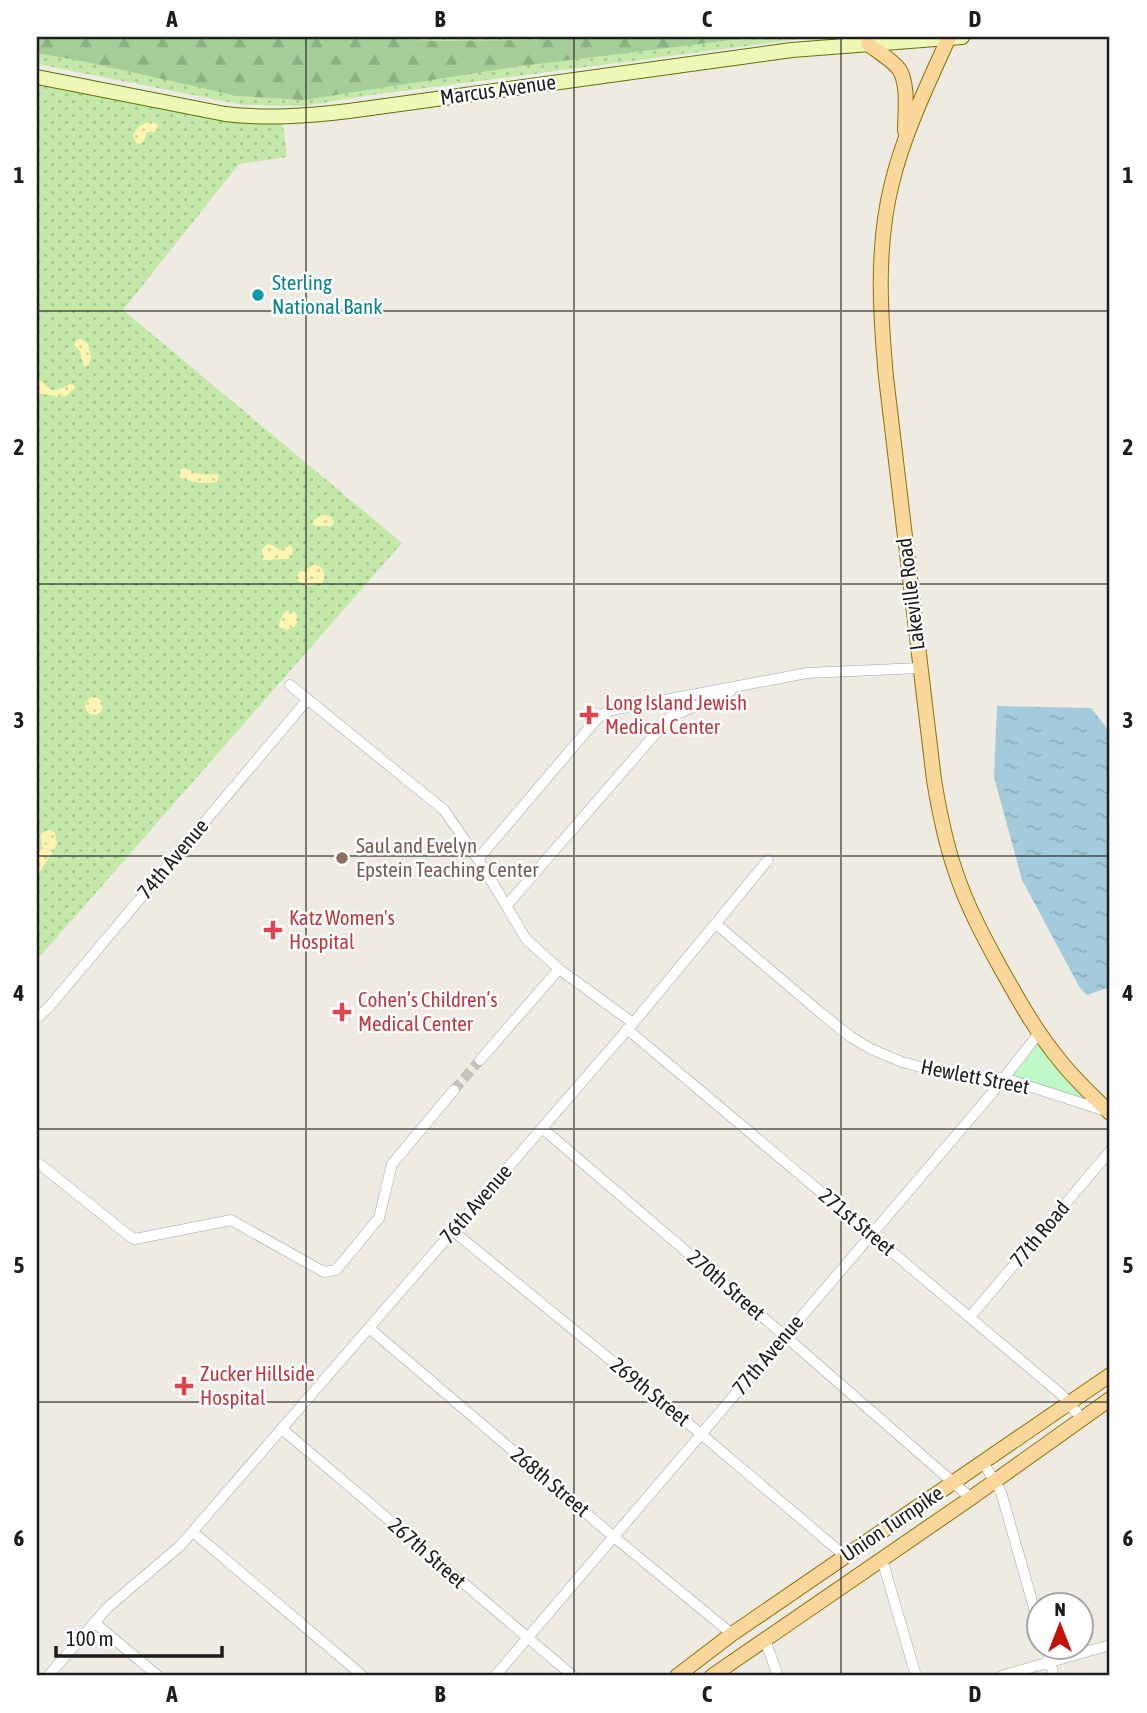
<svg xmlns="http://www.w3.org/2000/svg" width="1147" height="1713" font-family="'Asap Condensed',sans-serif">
  <defs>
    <pattern id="grass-dots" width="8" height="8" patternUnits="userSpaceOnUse" patternTransform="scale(1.75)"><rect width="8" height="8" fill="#c3e8a9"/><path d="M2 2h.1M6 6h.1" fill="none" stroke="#a7c791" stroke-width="1.8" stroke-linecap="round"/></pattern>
    <pattern id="forest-firs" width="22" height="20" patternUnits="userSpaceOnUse" patternTransform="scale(1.75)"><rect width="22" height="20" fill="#a4cd98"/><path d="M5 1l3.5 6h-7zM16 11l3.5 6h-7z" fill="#8db083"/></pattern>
    <pattern id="sand-dots" width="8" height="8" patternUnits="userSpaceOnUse" patternTransform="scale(1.75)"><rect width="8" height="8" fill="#fef4b1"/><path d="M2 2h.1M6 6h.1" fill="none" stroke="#d9d198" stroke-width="1.8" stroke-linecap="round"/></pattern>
    <pattern id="water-ripples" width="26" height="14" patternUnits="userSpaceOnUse" patternTransform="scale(1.75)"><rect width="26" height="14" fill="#a4cbdb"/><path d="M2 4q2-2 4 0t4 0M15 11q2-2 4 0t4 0" fill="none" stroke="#8daebc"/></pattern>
  </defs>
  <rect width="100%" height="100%" fill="#eeebe3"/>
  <path fill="url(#grass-dots)" d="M 37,37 L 816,37 L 364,96 L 304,106 L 243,105 L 37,64 Z
    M 37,77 L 282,117 L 287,157 L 239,164 L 123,310 L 402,543 L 37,960 Z"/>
  <path fill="url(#forest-firs)" d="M 37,37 L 355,37 L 435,41 L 534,40 L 598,37 L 756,37 L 521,66 L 303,100 L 238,96 L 87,62 L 37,53 Z"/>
  <path fill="url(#sand-dots)" d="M 152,122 L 158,125 L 158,129 L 154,132 L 147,132 L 144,141 L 139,144 L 136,143 L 133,135 C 138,126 142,123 152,122 Z
    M 81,339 L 88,344 L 91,357 L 89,365 L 86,367 L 84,366 L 80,352 L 74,344 L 77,340 Z
    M 37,378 C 53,390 50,395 70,384 L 74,385 L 75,388 C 62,403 56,394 39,394 L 37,393 Z
    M 184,468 C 189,469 193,473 198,474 C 205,475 212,473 219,475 L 217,482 C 204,484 192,483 180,477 L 181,469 Z
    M 322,515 L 331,516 L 334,522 L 332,526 L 316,526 L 312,524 L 314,520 Z
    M 267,544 L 272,545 L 280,550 L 291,545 L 293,549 L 292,555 L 288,559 L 263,560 L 262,550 Z
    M 315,565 C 323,567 325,571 324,579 L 322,583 L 308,586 L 298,581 L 297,576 L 299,572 Z
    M 286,611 L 295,612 C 301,621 296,627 287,630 L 279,627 C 279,620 282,616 286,611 Z
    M85 706a9 9 0 1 1 18 0a9 9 0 1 1-18 0Z
    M 50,830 L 55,833 L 57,843 L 54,850 L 37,876 L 37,848 L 41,850 L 43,848 L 40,836 L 43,832 Z"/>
  <path fill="#c0f8c8" d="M 1039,1033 L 1109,1112 L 1004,1078 Z"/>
  <path fill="url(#water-ripples)" d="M 997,706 L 1091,708 L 1110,732 L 1110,987 L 1087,995 L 1080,988 L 1022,880 L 994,777 Z"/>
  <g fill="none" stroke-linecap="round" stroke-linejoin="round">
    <path stroke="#c4c2bb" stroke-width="10" stroke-dasharray="10 5" stroke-linecap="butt" d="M 454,1090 L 480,1060"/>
    <g stroke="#a4a4a4" stroke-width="11">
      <path id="minor" d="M 290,685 L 444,810 L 482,865 L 526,939 L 559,969 L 633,1023
        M 478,859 L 596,720 L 603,714 L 612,710 L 807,673 L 920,668
        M 507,905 L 670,717 L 731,691
        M 716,924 L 822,1014 L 851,1037 L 871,1049 L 902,1062 L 928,1069 L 946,1073 L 1004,1078 L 1106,1111
        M 37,1018 L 49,1007 L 308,699
        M 627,1029 L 1062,1395 L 1082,1419
        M 480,1060 L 559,969
        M 542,1128 L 785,1336 L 971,1498
        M 37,1162 L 132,1238 L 135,1239 L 231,1220 L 324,1272 L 336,1270 L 379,1218 L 392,1164 L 454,1090
        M 453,1231 L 701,1434 L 845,1556
        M 970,1317 L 1110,1151
        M 369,1328 L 614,1537 L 732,1634
        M 282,1429 L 573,1676
        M 983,1462 L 1001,1492 L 1038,1622
        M 193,1532 L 363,1676
        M 882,1559 L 916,1676
        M 95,1623 L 158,1676
        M 765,1640 L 778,1676
        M 1046,1646 L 1054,1676
        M 48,1676 L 107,1608 L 180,1546 L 640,1015 L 768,860
        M 495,1676 L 993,1092 L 1039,1033
        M 1001,1676 L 1110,1645"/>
    </g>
    <g stroke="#5e7107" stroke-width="16">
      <path id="secondary" d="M 37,77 L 225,114 C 267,119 307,116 349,111 L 792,50 L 962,37"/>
    </g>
    <g stroke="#936e03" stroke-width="16">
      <path id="primary" d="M 949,37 C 928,84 904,133 892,183 C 876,246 880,312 886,377 L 934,780 C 939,810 945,841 955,870 C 966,904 983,936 1000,967 C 1018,999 1035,1030 1058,1058 C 1073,1078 1092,1095 1110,1113
        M 868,44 C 878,52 891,59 899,69 C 909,84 905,114 905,131
        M 677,1676 L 732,1634 L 1110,1375
        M 712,1676 L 971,1498 L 1110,1399"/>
    </g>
    <use href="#minor" stroke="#fff" stroke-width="10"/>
    <use href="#secondary" stroke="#f0f8b7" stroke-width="14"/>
    <use href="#primary" stroke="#fad89c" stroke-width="14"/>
  </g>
  <path fill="none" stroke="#1d1d1d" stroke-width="2" stroke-opacity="0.55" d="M 306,37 L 306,1676M 574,37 L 574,1676M 841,37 L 841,1676M 37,311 L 1110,311M 37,584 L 1110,584M 37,856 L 1110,856M 37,1129 L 1110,1129M 37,1402 L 1110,1402"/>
  <circle fill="#0f9aa8" stroke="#fff" stroke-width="2.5" cx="258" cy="295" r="7"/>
  <g fill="#e0444e" stroke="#fff" stroke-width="2.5">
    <path d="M585.5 704.5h7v7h7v7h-7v7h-7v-7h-7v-7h7z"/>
    <path d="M269.5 919.5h7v7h7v7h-7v7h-7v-7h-7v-7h7z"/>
    <path d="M338.5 1001.5h7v7h7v7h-7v7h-7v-7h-7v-7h7z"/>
    <path d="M180.5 1375.5h7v7h7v7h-7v7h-7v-7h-7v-7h7z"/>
  </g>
  <circle fill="#8d6e63" stroke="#fff" stroke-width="2.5" cx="342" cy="858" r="7"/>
  <g text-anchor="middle" stroke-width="5" stroke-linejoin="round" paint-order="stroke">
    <g font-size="21" fill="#1d1d1d" stroke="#fff">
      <text transform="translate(498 90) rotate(-8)" y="7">Marcus Avenue</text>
      <text transform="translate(911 594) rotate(-97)" y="7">Lakeville Road</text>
      <text transform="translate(173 859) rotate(-50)" y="7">74th Avenue</text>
      <text transform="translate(975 1077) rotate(11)" y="7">Hewlett Street</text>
      <text transform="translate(476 1204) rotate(-49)" y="7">76th Avenue</text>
      <text transform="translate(857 1222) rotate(40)" y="7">271st Street</text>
      <text transform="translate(1040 1234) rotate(-50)" y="7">77th Road</text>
      <text transform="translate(726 1285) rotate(41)" y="7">270th Street</text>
      <text transform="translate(768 1355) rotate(-50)" y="7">77th Avenue</text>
      <text transform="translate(650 1392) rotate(39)" y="7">269th Street</text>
      <text transform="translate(550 1482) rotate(40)" y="7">268th Street</text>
      <text transform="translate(892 1524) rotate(-34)" y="7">Union Turnpike</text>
      <text transform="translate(427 1553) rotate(41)" y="7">267th Street</text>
    </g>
    <g font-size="21" fill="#0d838f" stroke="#fff" text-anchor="start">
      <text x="272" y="290">Sterling<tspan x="272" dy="24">National Bank</tspan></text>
    </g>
    <g font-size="21" fill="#be3a42" stroke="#fff" text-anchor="start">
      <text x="605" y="710">Long Island Jewish<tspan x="605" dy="24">Medical Center</tspan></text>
      <text x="289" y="925">Katz Women's<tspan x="289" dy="24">Hospital</tspan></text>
      <text x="358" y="1007">Cohen’s Children’s<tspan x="358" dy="24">Medical Center</tspan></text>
      <text x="200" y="1381">Zucker Hillside<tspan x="200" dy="24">Hospital</tspan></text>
    </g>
    <g font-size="21" fill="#785e54" stroke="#fff" text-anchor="start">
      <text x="356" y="853">Saul and Evelyn<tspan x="356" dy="24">Epstein Teaching Center</tspan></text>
    </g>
  </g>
  <rect width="1147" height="1713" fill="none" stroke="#ffffff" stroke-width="77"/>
  <g transform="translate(1060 1626)"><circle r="33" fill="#ffffff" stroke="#a5a5a5" stroke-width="2"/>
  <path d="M0-5L12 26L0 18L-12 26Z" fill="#c61204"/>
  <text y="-10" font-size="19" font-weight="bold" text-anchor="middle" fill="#1d1d1d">N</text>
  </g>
  <path d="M56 1646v10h166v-10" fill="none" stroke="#1d1d1d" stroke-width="3.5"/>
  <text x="66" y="1646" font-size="21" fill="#1d1d1d" stroke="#ffffff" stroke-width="5" paint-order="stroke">100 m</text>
  <rect x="38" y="38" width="1070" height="1636" fill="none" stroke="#1d1d1d" stroke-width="2.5"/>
  <g font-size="23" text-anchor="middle" font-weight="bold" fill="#1d1d1d">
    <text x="172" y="27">A</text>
    <text x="440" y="27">B</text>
    <text x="707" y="27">C</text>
    <text x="975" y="27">D</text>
    <text x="19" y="183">1</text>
    <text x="1128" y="183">1</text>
    <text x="19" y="455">2</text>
    <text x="1128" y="455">2</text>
    <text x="19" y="728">3</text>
    <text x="1128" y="728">3</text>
    <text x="19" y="1001">4</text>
    <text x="1128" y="1001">4</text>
    <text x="19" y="1273">5</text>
    <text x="1128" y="1273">5</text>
    <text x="19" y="1546">6</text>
    <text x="1128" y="1546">6</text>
    <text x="172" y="1702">A</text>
    <text x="440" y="1702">B</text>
    <text x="707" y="1702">C</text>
    <text x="975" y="1702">D</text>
  </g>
</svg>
